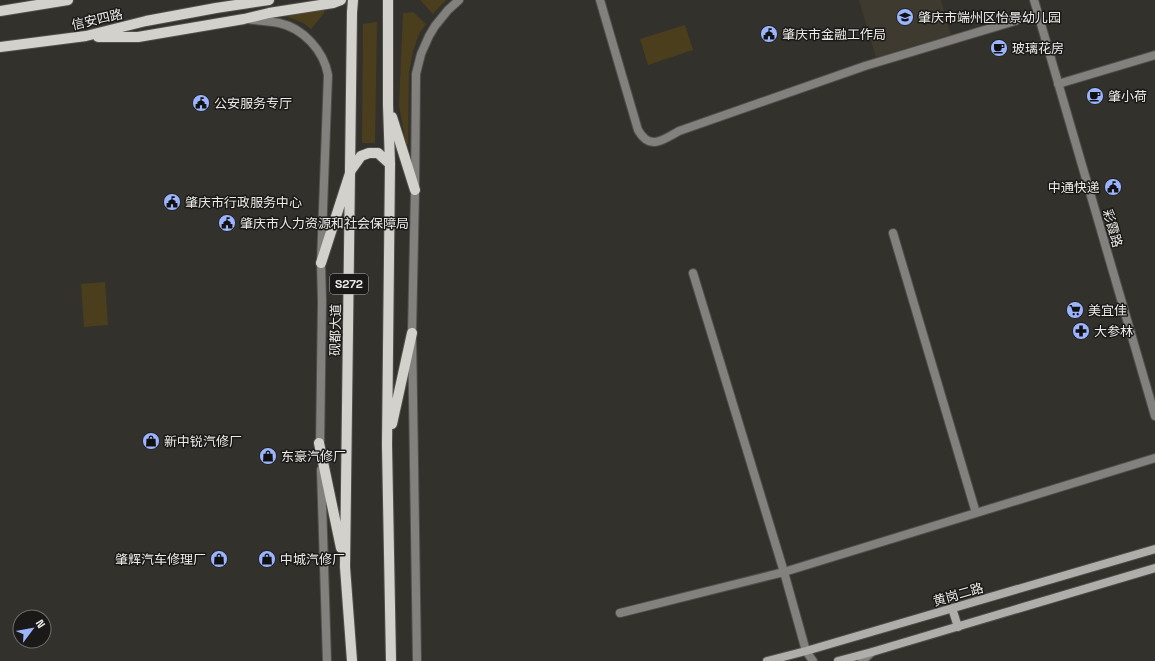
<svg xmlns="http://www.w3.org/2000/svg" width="1155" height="661" font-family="'Space Grotesk','Noto Sans SC',sans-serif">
  <rect width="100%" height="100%" fill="#33312c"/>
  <path fill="#3f3a2f" d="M 859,0 L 941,0 L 951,35 L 876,57 Z"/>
  <path fill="#4a3e1d" d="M 420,0 L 446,0 L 433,14 Z
    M 324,7 L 324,13 L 311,29 L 303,23 L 281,14 Z
    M 413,12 L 426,24 L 419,34 L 413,51 L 409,72 L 408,144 L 406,144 L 399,105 L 403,13 Z
    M 377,22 L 375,143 L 362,143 L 363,24 Z
    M 685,25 L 693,50 L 648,65 L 640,39 Z
    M 105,282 L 108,325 L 84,327 L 81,284 Z"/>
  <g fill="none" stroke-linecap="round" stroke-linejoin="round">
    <g stroke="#514f4a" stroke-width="10">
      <path id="minor" d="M 600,0 L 638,130 C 650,151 663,140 679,131 L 865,66 L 1038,14
        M 1034,0 L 1155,416
        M 1058,84 L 1155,55
        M 893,233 L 976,513
        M 693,273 L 784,572 L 806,651
        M 620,613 L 784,572 L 1155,458"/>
    </g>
    <g stroke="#514f4a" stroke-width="10">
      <path id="tertiary" d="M 248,19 C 258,21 269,21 279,23 C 303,28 324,51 328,75 L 321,263 L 322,301 L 320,448
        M 321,470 L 327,661
        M 806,651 L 813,661
        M 417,661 L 412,333 L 415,190 L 416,74 L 421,54 L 429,36 L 435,26 L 448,10 L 459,0
        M 862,661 L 872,652"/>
    </g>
    <g stroke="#514f4a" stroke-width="10">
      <path id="secondary" d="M 952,608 L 958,627
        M 767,661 L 806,651 L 1155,549
        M 838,661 L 872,652 L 1155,568"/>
    </g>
    <g stroke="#514f4a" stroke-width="12">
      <path id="primary" d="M 388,0 L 388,105 L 390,164 L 387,445 L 391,661
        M 0,11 L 68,0
        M 98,37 L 138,37 L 244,19 L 269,13 L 333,3 L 341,0
        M 0,47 L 86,36 L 146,21 L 216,8 L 269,0
        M 392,117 L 415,190
        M 321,263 L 351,170 L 361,156 L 369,153 L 378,153 L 390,164
        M 392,424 L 412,333
        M 319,443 L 341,548
        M 352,661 L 345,567 L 352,12 L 353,0"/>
    </g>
    <use href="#minor" stroke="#82817e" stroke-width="8"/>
    <use href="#tertiary" stroke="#82817e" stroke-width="8"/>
    <use href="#secondary" stroke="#b0aeaa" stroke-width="8"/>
    <use href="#primary" stroke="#d3d1cb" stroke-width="10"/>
  </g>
  <defs>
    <g id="school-disc" transform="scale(0.9)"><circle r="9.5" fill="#9cb4fd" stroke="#1a1917"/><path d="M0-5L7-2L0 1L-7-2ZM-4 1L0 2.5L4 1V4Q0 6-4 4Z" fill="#111"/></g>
    <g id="civic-disc" transform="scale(0.9)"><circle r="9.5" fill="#9cb4fd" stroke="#1a1917"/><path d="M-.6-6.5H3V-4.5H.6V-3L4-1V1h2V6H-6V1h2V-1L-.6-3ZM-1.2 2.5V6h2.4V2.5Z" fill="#111"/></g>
    <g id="cafe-disc" transform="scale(0.9)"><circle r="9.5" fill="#9cb4fd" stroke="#1a1917"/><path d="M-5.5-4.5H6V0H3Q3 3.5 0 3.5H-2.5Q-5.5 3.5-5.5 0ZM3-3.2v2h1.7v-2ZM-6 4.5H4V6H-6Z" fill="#111"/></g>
    <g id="supermarket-disc" transform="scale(0.9)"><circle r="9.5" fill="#9cb4fd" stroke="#1a1917"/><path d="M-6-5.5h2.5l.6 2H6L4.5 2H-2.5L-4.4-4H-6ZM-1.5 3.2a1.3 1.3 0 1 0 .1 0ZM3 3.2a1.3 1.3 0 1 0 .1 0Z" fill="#111"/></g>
    <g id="pharmacy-disc" transform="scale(0.9)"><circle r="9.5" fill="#9cb4fd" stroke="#1a1917"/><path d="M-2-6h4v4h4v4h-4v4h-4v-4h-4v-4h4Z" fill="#111"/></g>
    <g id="shop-disc" transform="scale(0.9)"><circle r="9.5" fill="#9cb4fd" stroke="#1a1917"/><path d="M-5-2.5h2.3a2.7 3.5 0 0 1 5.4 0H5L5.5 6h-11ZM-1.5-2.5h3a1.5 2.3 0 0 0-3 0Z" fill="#111"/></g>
  </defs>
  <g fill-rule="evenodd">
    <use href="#school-disc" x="905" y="17"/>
    <use href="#civic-disc" x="769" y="34"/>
    <use href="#cafe-disc" x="999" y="48"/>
    <use href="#cafe-disc" x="1095" y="96"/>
    <use href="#civic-disc" x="201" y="103"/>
    <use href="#civic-disc" x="1113" y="187"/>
    <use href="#civic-disc" x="172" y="202"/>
    <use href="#civic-disc" x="227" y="223"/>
    <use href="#supermarket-disc" x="1075" y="310"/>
    <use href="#pharmacy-disc" x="1081" y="331"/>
    <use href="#shop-disc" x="151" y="441"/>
    <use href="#shop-disc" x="268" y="456"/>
    <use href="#shop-disc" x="219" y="559"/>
    <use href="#shop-disc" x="267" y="559"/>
  </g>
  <g text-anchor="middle" stroke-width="3" stroke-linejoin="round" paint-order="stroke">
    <rect fill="#1a1917" stroke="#adaca9" stroke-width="1" x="330" y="274" width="38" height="20" rx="3"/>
    <g font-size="12" font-weight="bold" fill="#ecebe7">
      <text x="349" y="288">S272</text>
    </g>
    <g font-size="13" fill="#ecebe7" stroke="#1a1917" text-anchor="start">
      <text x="918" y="22">肇庆市端州区怡景幼儿园</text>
      <text x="782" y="39">肇庆市金融工作局</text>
      <text x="1012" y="53">玻璃花房</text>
      <text x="1108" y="101">肇小荷</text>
      <text x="214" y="108">公安服务专厅</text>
      <text x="1100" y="192" text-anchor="end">中通快递</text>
      <text x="185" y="207">肇庆市行政服务中心</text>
      <text x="240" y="228">肇庆市人力资源和社会保障局</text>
      <text x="1088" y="315">美宜佳</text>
      <text x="1094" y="336">大参林</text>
      <text x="164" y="446">新中锐汽修厂</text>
      <text x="281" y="461">东豪汽修厂</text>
      <text x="206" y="564" text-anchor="end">肇辉汽车修理厂</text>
      <text x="280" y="564">中城汽修厂</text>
    </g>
    <g font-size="13" fill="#ecebe7" stroke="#1a1917">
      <text transform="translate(97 19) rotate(-13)" y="5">信安四路</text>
      <text transform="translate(1113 228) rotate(74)" y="5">彩霞路</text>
      <text transform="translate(335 330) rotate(-89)" y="5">砚都大道</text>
      <text transform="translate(958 594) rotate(-16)" y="5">黄岗二路</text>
    </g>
  </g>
  <g transform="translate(32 629) rotate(58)"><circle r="19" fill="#1a1917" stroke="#6e6d6a"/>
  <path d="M0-3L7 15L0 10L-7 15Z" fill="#9cb4fd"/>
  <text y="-6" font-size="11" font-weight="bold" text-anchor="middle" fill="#ecebe7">N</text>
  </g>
</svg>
